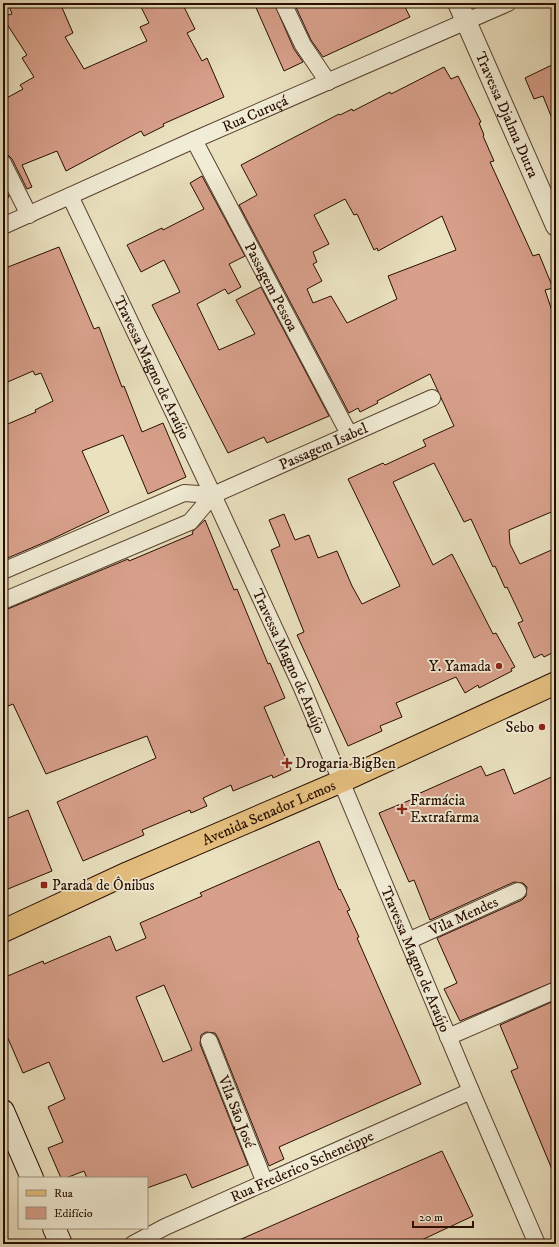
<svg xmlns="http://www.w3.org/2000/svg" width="559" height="1247" font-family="'IM FELL DW Pica',serif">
  <rect width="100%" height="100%" fill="#eae1bf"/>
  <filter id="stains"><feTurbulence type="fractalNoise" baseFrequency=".005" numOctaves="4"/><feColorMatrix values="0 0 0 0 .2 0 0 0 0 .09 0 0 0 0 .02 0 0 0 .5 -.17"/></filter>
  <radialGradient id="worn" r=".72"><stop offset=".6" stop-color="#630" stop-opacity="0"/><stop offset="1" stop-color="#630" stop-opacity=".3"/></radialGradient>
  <path fill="#d8a08b" stroke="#280d00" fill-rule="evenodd" d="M 8,3 L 60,3 L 73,33 L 65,37 L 84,69 L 147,41 L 140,27 L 149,23 L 139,3 L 182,3 L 195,29 L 187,33 L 202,61 L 207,58 L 224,97 L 163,124 L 164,126 L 144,136 L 141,131 L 66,171 L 57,151 L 22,165 L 32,187 L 27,189 L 12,159 L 8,155 L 3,154 L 3,100 L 23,89 L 20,85 L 34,77 L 22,58 L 27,55 L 3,18 L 3,16 L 12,14 Z
    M 254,3 L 274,3 L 294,49 L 303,62 L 284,71 Z
    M 294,3 L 403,3 L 410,17 L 323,57 L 311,40 Z
    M 556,63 L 556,126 L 555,126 L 543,96 L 534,99 L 525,78 Z
    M 444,67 L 451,79 L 458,76 L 481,122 L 479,123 L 484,135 L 483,136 L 494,161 L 490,162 L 533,256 L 539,254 L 553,288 L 545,290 L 556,323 L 556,510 L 509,530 L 510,544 L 520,564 L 556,548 L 556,651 L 544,657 L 542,654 L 534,658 L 518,623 L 523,621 L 507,587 L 505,588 L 495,566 L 493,567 L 471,519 L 464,522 L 434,463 L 393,482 L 433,565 L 452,554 L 493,634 L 496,633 L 515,667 L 511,669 L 512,671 L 479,688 L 478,685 L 465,693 L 456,677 L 396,703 L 402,717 L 380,726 L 382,731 L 348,746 L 297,635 L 304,632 L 271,550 L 280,546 L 269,520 L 284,514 L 295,540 L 309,535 L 318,558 L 337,551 L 352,586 L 362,604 L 400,586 L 348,479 L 383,463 L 385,465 L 426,446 L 423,440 L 454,426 L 430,374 L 377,401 L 378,403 L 360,412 L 358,408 L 349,413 L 239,205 L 257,195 L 241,165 L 339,114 L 340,115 L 352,109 L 353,111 L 390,92 L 391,94 ZM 345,199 L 354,215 L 357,214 L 374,250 L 377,248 L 378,251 L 442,216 L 456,250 L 388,276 L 397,299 L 347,323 L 331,296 L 313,303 L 307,289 L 322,281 L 313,264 L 317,262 L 313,252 L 329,244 L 314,215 Z
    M 202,176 L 245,256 L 229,264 L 241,287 L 228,294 L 225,289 L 197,304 L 219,350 L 255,334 L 236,300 L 261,287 L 329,416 L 267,443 L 264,437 L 228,453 L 152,305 L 180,292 L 164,260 L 141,272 L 127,245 L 162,228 L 163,230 L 204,209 L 190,183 Z
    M 3,184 L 9,197 L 3,200 Z
    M 59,247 L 94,329 L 99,327 L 122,387 L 124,386 L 142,432 L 163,423 L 186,477 L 148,494 L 123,435 L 82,451 L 109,512 L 50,540 L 3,560 L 3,426 L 36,412 L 35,410 L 53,401 L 41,373 L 35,375 L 33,371 L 3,384 L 3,269 Z
    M 205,520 L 234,590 L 237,589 L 268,664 L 270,663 L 285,698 L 264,707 L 291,770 L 273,778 L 272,775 L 233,791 L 231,785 L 203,798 L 207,806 L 191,813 L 190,810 L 142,830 L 144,835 L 83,861 L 57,802 L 156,758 L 147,736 L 46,774 L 13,704 L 8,706 L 3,694 L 3,611 L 128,559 L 129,561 L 193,534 L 192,532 Z
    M 481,766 L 486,776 L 504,769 L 514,794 L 556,775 L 556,981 L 460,1021 L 444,989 L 457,983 L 437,938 L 522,900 L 526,896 L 527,887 L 523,883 L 514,882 L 430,920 L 414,880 L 409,882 L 379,813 L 420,796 L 418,794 Z
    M 28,810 L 52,871 L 3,891 L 3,820 Z
    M 319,841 L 339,890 L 340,889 L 350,910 L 347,911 L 359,937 L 357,938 L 421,1084 L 279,1147 L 284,1159 L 269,1166 L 218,1038 L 215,1033 L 206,1032 L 201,1035 L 200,1044 L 248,1165 L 192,1188 L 186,1174 L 147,1188 L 147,1178 L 87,1178 L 84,1171 L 66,1178 L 61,1178 L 48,1148 L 63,1142 L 48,1107 L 65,1099 L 49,1062 L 23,1073 L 3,1027 L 3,978 L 43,961 L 44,964 L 110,936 L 116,951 L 146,938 L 140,923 L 202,896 L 200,893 ZM 164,985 L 192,1050 L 163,1062 L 136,997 Z
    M 556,1000 L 556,1179 L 511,1071 L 518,1068 L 500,1025 Z
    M 442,1151 L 473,1216 L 413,1244 L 230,1244 Z"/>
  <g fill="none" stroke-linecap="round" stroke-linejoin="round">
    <g stroke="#584230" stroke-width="18">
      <g id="minor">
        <path d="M 283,3 L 303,45 L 328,82"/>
        <path id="s1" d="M 194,140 L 349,434"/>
        <path d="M 3,163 L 29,215"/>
        <path id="s2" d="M 70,196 L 213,495 L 302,688 L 471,1091 L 537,1244"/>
        <path id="s3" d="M 3,226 L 194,140 L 508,3"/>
        <path d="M 3,571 L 184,493 L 213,495"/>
        <path id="s4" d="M 3,601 L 190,522 L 213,495 L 432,398"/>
        <path id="s5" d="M 408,941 L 518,891"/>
        <path d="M 448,1037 L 556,990"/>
        <path id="s6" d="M 209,1041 L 265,1183"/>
        <path id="s7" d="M 133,1244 L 165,1227 L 471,1091"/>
      </g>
    </g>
    <g stroke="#584230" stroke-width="22">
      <g id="tertiary">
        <path id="s8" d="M 458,3 L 556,226"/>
      </g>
    </g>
    <g stroke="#280d00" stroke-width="24">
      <path id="secondary" d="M 3,1111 L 32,1178
        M 54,1228 L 61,1244"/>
    </g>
    <g stroke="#280d00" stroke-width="24">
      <g id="primary">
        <path id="s9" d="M 3,931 L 128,873 L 342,781 L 556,683"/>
      </g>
    </g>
    <use href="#minor" stroke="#f1ecd5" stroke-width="16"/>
    <use href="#tertiary" stroke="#f1ecd5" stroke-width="20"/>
    <use href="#secondary" stroke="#f1ecd5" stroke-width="22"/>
    <use href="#primary" stroke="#e5c080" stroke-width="22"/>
  </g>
  <g fill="#8f2418" stroke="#f1ecd5" stroke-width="1.5">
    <circle cx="499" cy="666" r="4"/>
    <circle cx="542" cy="727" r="4"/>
    <path d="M285 757h4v4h4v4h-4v4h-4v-4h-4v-4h4z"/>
    <path d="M400 803h4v4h4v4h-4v4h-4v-4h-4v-4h4z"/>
    <rect x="40" y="881" width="8" height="8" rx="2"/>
  </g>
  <g text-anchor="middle" stroke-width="3.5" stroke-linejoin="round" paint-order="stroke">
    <g font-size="15" fill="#280d00" stroke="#f1ecd5">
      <text dy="5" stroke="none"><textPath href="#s3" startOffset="276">Rua Curuçá</textPath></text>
      <text dy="5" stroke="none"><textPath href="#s8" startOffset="122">Travessa Djalma Dutra</textPath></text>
      <text dy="5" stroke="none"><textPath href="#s1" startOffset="166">Passagem Pessoa</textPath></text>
      <text dy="5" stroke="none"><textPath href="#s2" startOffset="190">Travessa Magno de Araújo</textPath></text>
      <text dy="5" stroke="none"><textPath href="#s4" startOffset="359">Passagem Isabel</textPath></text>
      <text dy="5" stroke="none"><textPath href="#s2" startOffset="514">Travessa Magno de Araújo</textPath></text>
      <text dy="5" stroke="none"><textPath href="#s9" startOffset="291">Avenida Senador Lemos</textPath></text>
      <text dy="5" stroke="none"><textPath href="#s5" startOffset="61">Vila Mendes</textPath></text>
      <text dy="5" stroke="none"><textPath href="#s2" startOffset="838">Travessa Magno de Araújo</textPath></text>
      <text dy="5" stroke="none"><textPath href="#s6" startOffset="76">Vila São José</textPath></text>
      <text dy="5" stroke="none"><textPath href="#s7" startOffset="186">Rua Frederico Scheneippe</textPath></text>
    </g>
    <g font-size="15" fill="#280d00" stroke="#f1ecd5" text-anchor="start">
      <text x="491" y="671" text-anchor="end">Y. Yamada</text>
      <text x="534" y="732" text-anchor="end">Sebo</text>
      <text x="295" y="768">Drogaria BigBen</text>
      <text x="410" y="805">Farmácia<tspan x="410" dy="17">Extrafarma</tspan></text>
      <text x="52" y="890">Parada de Ônibus</text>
    </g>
  </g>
  <rect width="559" height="1247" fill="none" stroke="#eae1bf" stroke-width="16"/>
  <rect x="4" y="4" width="551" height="1239" fill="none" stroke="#280d00" stroke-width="2"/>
  <rect x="8" y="8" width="543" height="1231" fill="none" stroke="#280d00"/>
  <rect x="18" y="1177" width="130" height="52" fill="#f1ecd5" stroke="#a19380"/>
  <rect x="26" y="1190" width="20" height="6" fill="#e5c080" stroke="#a19380"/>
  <text x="54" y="1197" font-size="12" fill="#280d00">Rua</text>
  <rect x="26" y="1207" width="20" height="12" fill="#d8a08b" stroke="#a19380"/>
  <text x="54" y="1217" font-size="12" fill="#280d00">Edifício</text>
  <path d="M413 1221v6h60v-6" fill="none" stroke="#280d00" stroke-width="2"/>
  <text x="419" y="1221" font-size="12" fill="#280d00" stroke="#f1ecd5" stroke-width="3" paint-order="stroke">20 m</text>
  <rect width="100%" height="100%" filter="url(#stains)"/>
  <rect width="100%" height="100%" fill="url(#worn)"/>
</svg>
